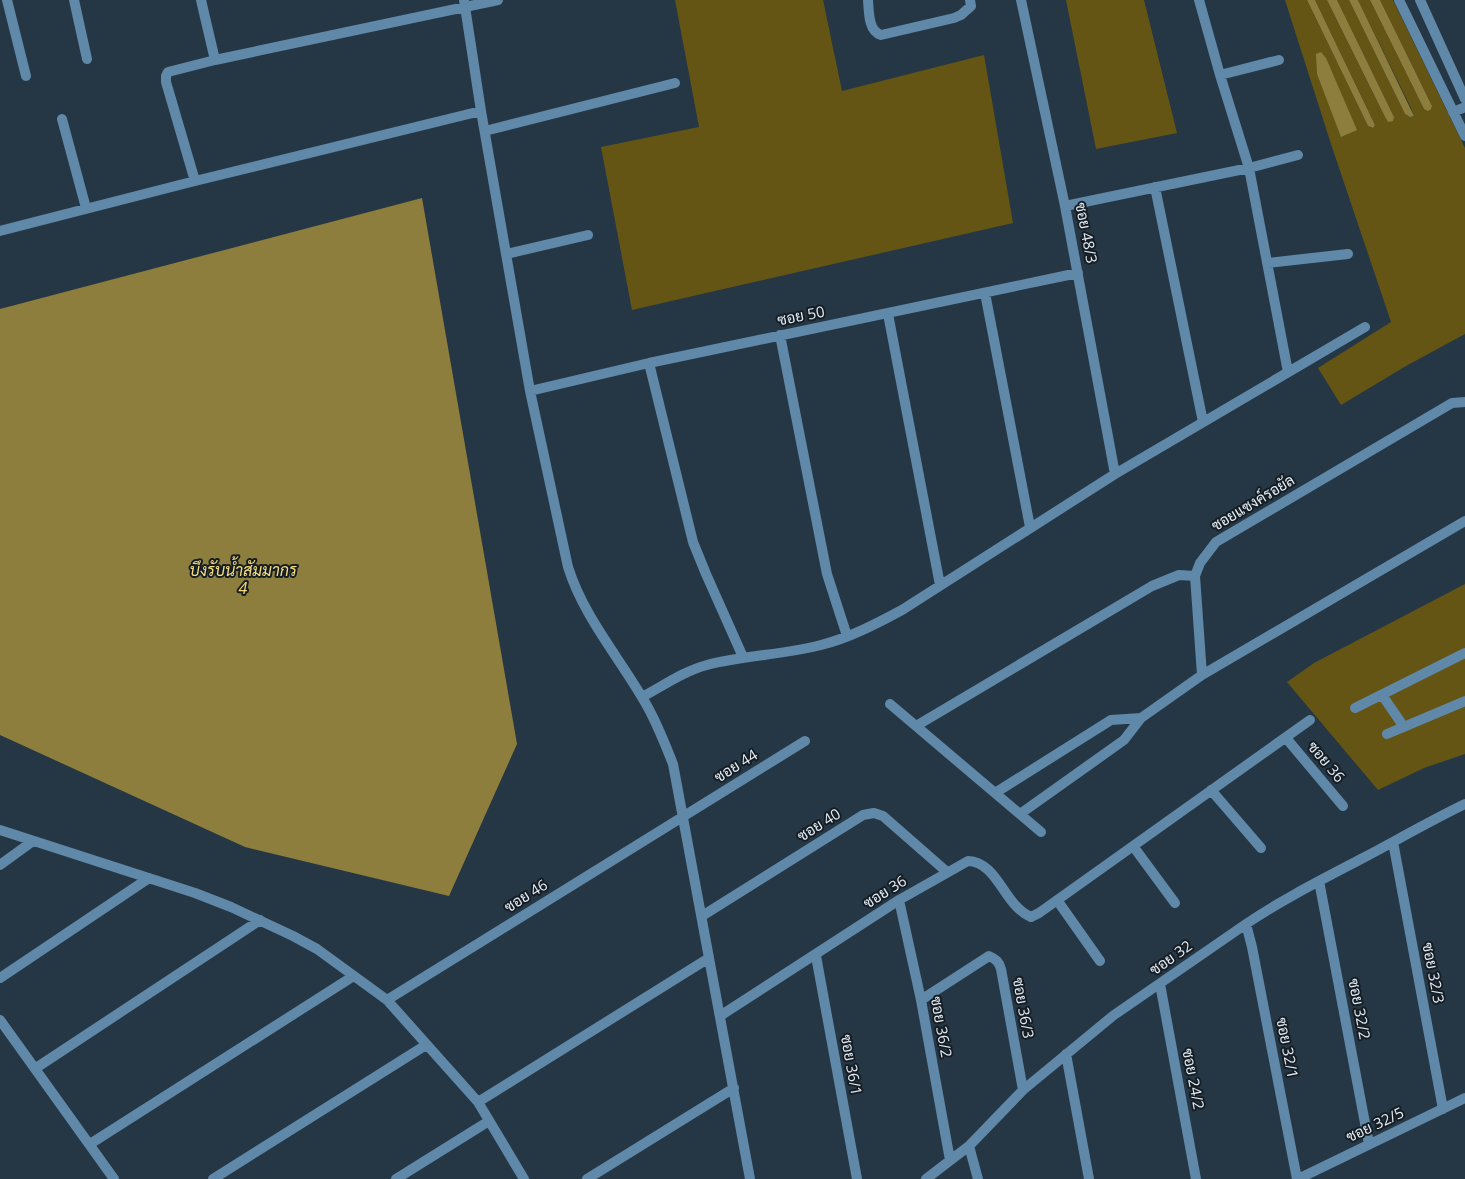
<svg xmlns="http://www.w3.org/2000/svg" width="1465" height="1179" font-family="'Open Sans',Sarabun,sans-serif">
  <rect width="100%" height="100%" fill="#253745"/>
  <path fill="#645514" d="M 675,0 L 823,0 L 842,91 L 984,55 L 1013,223 L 632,310 L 601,147 L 699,127 Z
    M 1066,0 L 1144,0 L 1177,133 L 1096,149 Z
    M 1285,0 L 1307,0 L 1368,126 L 1372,128 L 1375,125 L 1315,0 L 1327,0 L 1385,117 L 1388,122 L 1394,117 L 1337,0 L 1349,0 L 1405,114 L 1410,117 L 1414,116 L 1411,108 L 1358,0 L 1370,0 L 1424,109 L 1432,106 L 1380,0 L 1393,0 L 1465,148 L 1465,334 L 1406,366 L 1341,405 L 1318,368 L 1391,322 L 1331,144 Z
    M 1465,584 L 1465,754 L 1424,768 L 1378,790 L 1287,682 L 1314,663 Z"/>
  <path fill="#8d7e3d" d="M 1307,0 L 1315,0 L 1375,125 L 1373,128 L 1368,126 Z
    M 1327,0 L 1337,0 L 1394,117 L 1393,121 L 1388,122 L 1385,117 Z
    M 1349,0 L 1358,0 L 1414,116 L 1410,117 L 1405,114 Z
    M 1370,0 L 1380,0 L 1432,106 L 1431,109 L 1428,111 L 1424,109 Z
    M 1321,52 L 1326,58 L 1357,130 L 1341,137 L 1317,74 L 1316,54 Z
    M 422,198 L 517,744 L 449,896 L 245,847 L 0,735 L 0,309 Z"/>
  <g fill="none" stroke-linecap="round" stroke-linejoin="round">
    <path stroke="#6088a8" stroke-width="10" d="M 7,0 L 26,76
      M 74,0 L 87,59
      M 201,0 L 215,60
      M 464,0 L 481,111 L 530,391 L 568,567 C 584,618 620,658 646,704 C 657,723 665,744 673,764 L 750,1179
      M 868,0 C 869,11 868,31 881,35 L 954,18 L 961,15 L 971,6 L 970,0
      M 1021,0 L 1065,206 L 1115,474
      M 1199,0 L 1220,75 L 1249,168 L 1288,372
      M 1399,0 L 1465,136
      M 1420,0 L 1465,99
      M 1220,75 L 1279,60
      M 1453,112 L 1465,107
      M 62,119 L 86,208
      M 485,131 L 675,83
      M 195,181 L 166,82 L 166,76 L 168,72 L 215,60 L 498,0
      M 1155,187 L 1203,422
      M 1065,206 L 1249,168 L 1298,155
      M 0,231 L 195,181 L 481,111
      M 506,254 L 588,235
      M 1267,263 L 1348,254
      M 985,293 L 1030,527
      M 888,314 L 940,585
      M 780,335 L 827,574 L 847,636
      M 649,363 L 693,542 L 706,574 L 743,657
      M 530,391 L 649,363 L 1078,273
      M 1202,675 L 1465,521
      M 1382,695 L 1404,727
      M 642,697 C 663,686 684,671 707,665 C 745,655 783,655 821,645 C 849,638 876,624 902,610 L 1115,474 L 1365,327
      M 890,704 L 1041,832
      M 1355,708 L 1465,653
      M 916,726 L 1152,586 L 1179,575 L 1195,576
      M 1387,734 L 1465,701
      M 1286,738 L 1343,806
      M 1211,790 L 1261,848
      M 995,793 L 1111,720 L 1141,718
      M 1020,814 L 1124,740 L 1141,718 L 1202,675 L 1195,576 L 1200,563 L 1216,542 L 1452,403 L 1465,402
      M 0,830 L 195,893 L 231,907 L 293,936 L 317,949 L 387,1000 L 478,1102 L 524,1179
      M 1393,842 L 1443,1109
      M 1133,846 L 1175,903
      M 0,865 L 33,841
      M 1319,881 L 1369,1144
      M 899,900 L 921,1000 L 950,1160
      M 1057,900 L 1100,961
      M 702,916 L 863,815 L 874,813 L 883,816 L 947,872
      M 1246,924 L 1252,947 L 1297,1179
      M 816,956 L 857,1179
      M 0,978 L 149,878
      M 1160,984 L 1196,1179
      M 387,1000 L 805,741
      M 921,1000 L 989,956 C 996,959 999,962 1001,969 L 1023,1090
      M 720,1016 L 899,900 L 968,861 C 998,862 1004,906 1031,917 L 1039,913 L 1310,720
      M 0,1020 L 114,1179
      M 1066,1054 L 1089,1179
      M 36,1068 L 260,920
      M 478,1102 L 709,958
      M 90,1144 L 352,977
      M 969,1146 L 978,1179
      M 213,1179 L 426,1045
      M 396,1179 L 489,1121
      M 587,1179 L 734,1088
      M 926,1179 L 969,1146 L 1023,1090 L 1114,1015 L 1246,924 C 1283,899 1323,879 1363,858 C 1397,840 1430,821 1465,804
      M 1298,1179 L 1465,1098"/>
  </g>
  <g text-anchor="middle" stroke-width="4" stroke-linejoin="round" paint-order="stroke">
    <g font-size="15" fill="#e2edf6" stroke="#161d24">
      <text transform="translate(1086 233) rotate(79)" y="5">ซอย 48/3</text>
      <text transform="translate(801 316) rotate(-11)" y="5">ซอย 50</text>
      <text transform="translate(1253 503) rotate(-31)" y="5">ซอยแซงค์รอยัล</text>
      <text transform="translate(1326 762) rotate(50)" y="5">ซอย 36</text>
      <text transform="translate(736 766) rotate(-32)" y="5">ซอย 44</text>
      <text transform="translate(819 825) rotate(-32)" y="5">ซอย 40</text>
      <text transform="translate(885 892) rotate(-32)" y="5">ซอย 36</text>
      <text transform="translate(526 896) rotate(-32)" y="5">ซอย 46</text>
      <text transform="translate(1171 958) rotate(-35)" y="5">ซอย 32</text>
      <text transform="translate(1433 973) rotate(79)" y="5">ซอย 32/3</text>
      <text transform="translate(1023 1008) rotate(80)" y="5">ซอย 36/3</text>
      <text transform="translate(1359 1009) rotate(79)" y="5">ซอย 32/2</text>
      <text transform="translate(941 1027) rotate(80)" y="5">ซอย 36/2</text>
      <text transform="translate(1287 1048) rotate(79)" y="5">ซอย 32/1</text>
      <text transform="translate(851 1065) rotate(80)" y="5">ซอย 36/1</text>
      <text transform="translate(1193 1079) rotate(79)" y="5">ซอย 24/2</text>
      <text transform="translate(1375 1125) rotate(-25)" y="5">ซอย 32/5</text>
    </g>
    <g font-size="16" font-style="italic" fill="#f4dd7f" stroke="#161d24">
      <text x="243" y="576">บึงรับน้ำสัมมากร<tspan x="243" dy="18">4</tspan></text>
    </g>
  </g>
</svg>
